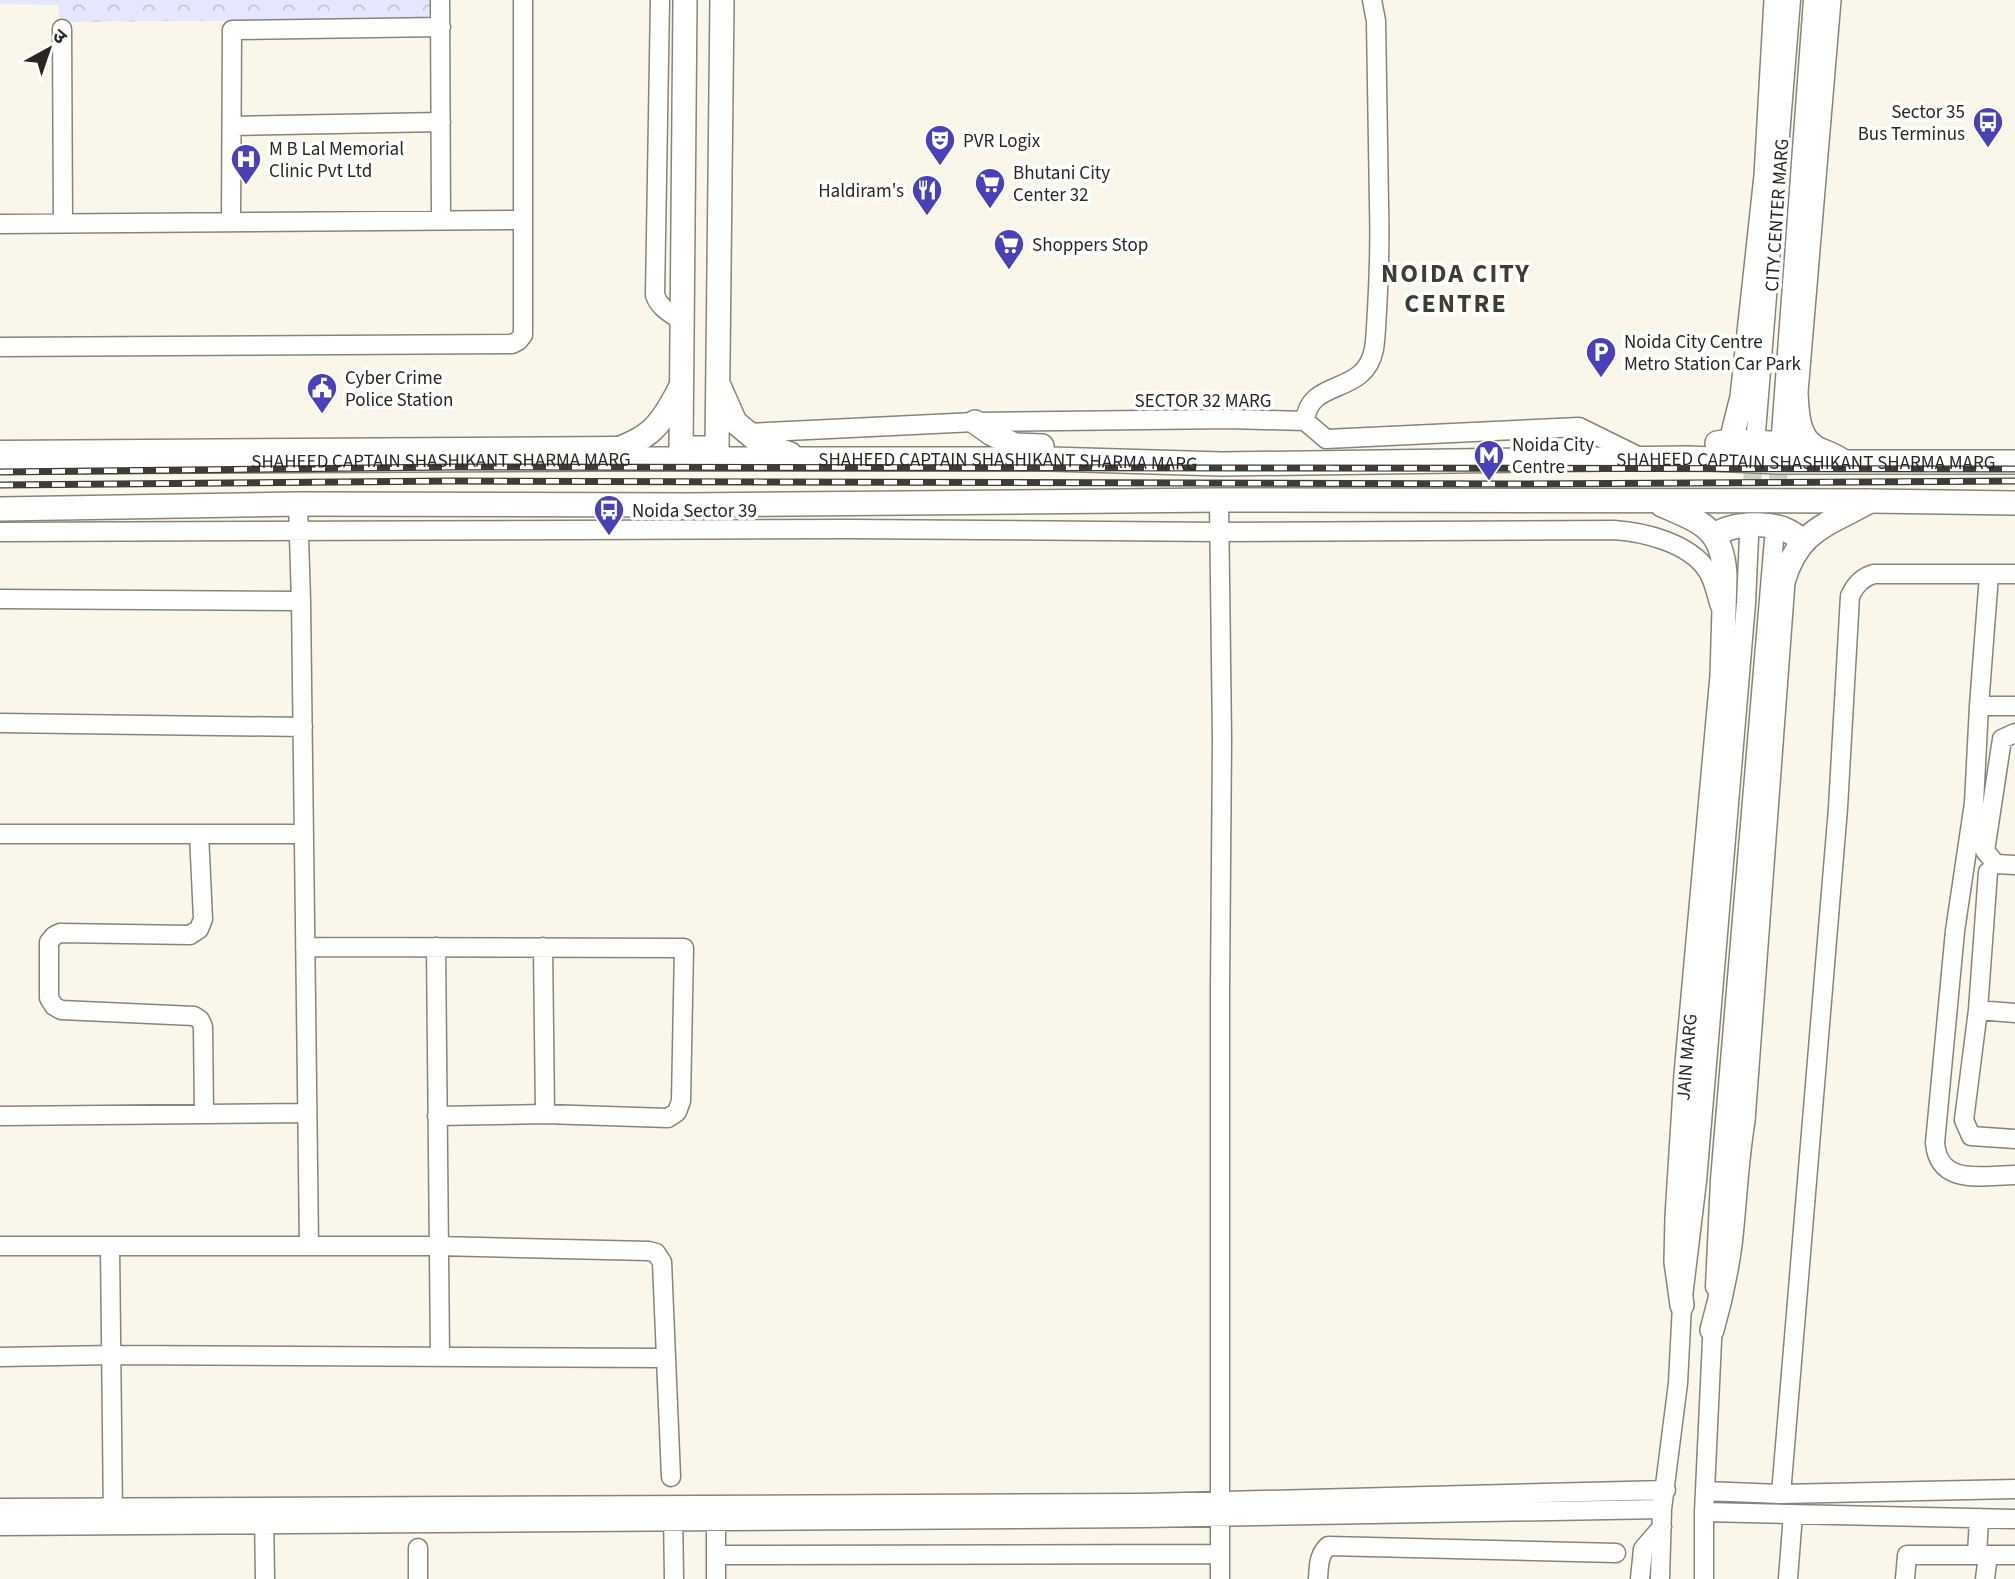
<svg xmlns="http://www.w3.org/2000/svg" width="2015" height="1579" font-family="'Source Sans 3','Noto Sans Devanagari',sans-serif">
  <defs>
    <pattern id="forest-crowns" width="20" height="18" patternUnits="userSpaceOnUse" patternTransform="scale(1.75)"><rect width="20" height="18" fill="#e4e7fe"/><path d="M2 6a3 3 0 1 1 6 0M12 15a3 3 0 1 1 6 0" fill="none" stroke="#c4c6d9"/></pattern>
  </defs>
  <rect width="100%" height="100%" fill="#faf7ea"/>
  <path fill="url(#forest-crowns)" d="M 0,0 L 430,0 L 431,19 L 59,22 L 59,5 L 0,4 Z"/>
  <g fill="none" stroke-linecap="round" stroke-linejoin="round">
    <path stroke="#d0cdc2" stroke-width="18" stroke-dasharray="18 9" stroke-linecap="butt" d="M 1749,537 L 1754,450
      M 1774,539 L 1780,451"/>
    <g stroke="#878479" stroke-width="21">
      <path id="minor" d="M 440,0 L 441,220
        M 660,0 L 655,295 C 659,308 672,314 683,322
        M 62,29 L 63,223
        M 232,126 L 441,122
        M 231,222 L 232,30 L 441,27
        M 0,224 L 522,220
        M 0,347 L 512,344 L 518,341 L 523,335 L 523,0
        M 1305,421 C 1309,377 1365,397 1374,349 C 1376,337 1376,324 1377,311 C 1379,275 1380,240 1379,204 C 1378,143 1377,82 1376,21 L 1372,0
        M 1756,432 L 1791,0
        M 748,433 L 975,422 L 1229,419 L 1305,421 L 1326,439 L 1579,427 L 1640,457
        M 1781,434 L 1813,0
        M 0,450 L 619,446
        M 1219,500 L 1222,739 L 1220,989 L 1220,1579
        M 298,504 L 301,601 L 309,1246
        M 0,532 L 850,529 L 1220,532 L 1614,530 C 1644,532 1689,543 1707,570 C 1714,580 1716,594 1720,606
        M 1989,575 L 1979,706 L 1974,803 L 1955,931 L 1935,1143 C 1939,1187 1984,1175 2015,1175
        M 0,599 L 301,601
        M 1979,706 L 2015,706
        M 0,723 L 303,727
        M 2015,733 L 2002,739 L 1985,851 L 1996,864 L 2015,865
        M 0,834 L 304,834
        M 199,834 L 203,919 L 199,929 L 190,935 L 60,933 L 54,936 L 49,942 L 49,998 L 54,1006 L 61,1010 L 194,1016 L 200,1020 L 203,1027 L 204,1114
        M 1988,872 L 1978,1010 L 2015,1013
        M 305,947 L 684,948 L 681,1101 L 677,1112 L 668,1118 L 545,1114 L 437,1116
        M 436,947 L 440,1356
        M 543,947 L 545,1114
        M 1978,1010 L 1964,1120 L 1971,1136 L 2015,1139
        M 0,1116 L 307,1113
        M 0,1246 L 438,1246 L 649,1251 L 656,1253 L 662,1262 L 671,1477
        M 110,1246 L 113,1519
        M 1715,1287 L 1720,1180 L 1774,540
        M 0,1357 L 112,1355 L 665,1358
        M 1706,1491 L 1781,1494 L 2015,1489
        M 1781,1494 L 1838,808 L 1850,596 C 1855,585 1862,577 1874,574 L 2015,574
        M 0,1508 L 1145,1503 L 1666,1490
        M 716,1509 L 716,1579
        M 673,1512 L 674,1579
        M 1704,1512 L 2015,1519
        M 264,1513 L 265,1579
        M 0,1526 L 1144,1518 L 1662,1509
        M 716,1555 L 1220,1554
        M 1977,1555 L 1979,1518
        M 418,1579 L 418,1548
        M 1318,1579 C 1319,1566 1318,1556 1328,1546 L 1616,1553
        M 1640,1579 L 1643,1549 L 1662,1527
        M 1660,1579 L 1662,1509 L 1678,1383 L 1682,1305 L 1697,1181 L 1746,603 L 1749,537
        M 1704,1579 L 1704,1512 L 1713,1319
        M 1788,1579 L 1793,1514
        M 1905,1579 L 1907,1555 L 2015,1555
        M 1985,1579 L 1988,1555"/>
    </g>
    <g stroke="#878479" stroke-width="26">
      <g id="major">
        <path d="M 685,0 L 681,448 L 717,448 L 722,0"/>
        <path d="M 1829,0 L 1796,392 C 1797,411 1797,437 1816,448 C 1824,452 1833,454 1841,460"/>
        <path d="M 720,388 L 735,422 L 760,443 L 790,454"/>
        <path d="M 975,422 L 992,434 L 1015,445 L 1042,446"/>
        <path d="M 1731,441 L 1742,397 L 1766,176 L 1776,0"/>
        <path d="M 1717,443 L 1731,441 L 1812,445"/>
        <path d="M 607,453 C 649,439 660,428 680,388"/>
        <path id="s1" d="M 0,462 L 591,459 L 1050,459 L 1222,464 L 1688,458 L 1778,462 L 2015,462"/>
        <path d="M 1662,505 C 1701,522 1723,528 1725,576 L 1722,676 L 1686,1074 L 1677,1217 L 1676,1262 L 1682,1305"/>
        <path d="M 0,509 L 298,504 L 689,505 L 1219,500 L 1870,501 L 2015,503"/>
        <path d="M 1714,536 C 1729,523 1766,522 1784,529 C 1791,532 1797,536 1803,541"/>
        <path d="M 1712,1330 C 1720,1302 1726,1274 1730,1245 C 1735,1203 1736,1162 1743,1121 L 1783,582 C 1798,529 1828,525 1870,501"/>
      </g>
    </g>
    <use href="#minor" stroke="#fff" stroke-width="18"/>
    <use href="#major" stroke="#fff" stroke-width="23"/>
    <g stroke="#3e3c37" stroke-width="7">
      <path id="rail" d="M 0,472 L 454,467 L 2015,469
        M 0,485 L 451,481 L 1510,484 L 2015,481"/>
    </g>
    <use href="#rail" stroke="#fff" stroke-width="4.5" stroke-dasharray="13" stroke-linecap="butt"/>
  </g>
  <defs>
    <g id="bus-pin" transform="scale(1.575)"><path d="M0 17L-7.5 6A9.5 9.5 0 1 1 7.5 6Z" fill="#4a41b7" stroke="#fff"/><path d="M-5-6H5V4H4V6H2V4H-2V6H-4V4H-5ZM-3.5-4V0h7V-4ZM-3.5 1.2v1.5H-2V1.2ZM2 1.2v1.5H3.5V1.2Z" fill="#fff"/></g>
    <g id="theatre-pin" transform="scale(1.575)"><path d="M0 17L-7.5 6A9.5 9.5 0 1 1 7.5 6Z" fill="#4a41b7" stroke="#fff"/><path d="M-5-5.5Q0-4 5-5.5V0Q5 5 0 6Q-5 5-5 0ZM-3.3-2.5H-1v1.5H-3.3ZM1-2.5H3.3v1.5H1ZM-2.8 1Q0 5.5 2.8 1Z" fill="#fff"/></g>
    <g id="hospital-pin" transform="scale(1.575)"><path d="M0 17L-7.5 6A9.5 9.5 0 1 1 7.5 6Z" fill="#4a41b7" stroke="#fff"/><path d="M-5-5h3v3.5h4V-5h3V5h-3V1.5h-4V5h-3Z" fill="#fff"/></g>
    <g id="supermarket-pin" transform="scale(1.575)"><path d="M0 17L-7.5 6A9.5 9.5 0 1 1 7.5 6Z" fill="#4a41b7" stroke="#fff"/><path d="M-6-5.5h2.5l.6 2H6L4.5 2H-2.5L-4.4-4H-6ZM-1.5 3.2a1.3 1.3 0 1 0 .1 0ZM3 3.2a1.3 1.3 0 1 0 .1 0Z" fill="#fff"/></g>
    <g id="restaurant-pin" transform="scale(1.575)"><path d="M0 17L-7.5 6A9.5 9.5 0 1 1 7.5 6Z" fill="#4a41b7" stroke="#fff"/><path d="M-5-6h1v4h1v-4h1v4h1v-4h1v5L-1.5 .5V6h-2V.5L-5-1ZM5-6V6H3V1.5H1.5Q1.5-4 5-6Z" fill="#fff"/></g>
    <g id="parking-pin" transform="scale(1.575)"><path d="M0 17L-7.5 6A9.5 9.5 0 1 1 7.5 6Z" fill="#4a41b7" stroke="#fff"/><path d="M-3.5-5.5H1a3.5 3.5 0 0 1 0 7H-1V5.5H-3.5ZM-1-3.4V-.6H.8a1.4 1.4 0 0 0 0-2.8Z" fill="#fff"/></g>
    <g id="civic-pin" transform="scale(1.575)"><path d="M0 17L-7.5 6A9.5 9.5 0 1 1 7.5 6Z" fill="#4a41b7" stroke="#fff"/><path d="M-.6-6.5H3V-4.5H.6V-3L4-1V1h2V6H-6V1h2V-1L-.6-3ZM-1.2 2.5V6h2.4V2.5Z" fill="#fff"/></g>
    <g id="metro-pin" transform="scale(1.575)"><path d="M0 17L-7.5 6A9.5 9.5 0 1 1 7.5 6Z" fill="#4a41b7" stroke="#fff"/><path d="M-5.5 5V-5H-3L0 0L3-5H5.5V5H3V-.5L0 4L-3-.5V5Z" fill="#fff"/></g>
  </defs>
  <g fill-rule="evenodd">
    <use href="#bus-pin" x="1988" y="122"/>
    <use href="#theatre-pin" x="940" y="140"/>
    <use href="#hospital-pin" x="246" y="159"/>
    <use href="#supermarket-pin" x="990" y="183"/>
    <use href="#restaurant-pin" x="927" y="190"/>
    <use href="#supermarket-pin" x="1009" y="244"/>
    <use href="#parking-pin" x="1601" y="352"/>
    <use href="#civic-pin" x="322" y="388"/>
    <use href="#metro-pin" x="1489" y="455"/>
    <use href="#bus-pin" x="609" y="510"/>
  </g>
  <g text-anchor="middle" stroke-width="7" stroke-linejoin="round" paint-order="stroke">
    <g font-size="19" fill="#292723" stroke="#fff" text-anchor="start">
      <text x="1965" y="118" text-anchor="end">Sector 35<tspan x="1965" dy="22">Bus Terminus</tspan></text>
      <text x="963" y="147">PVR Logix</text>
      <text x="269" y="155">M B Lal Memorial<tspan x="269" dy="22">Clinic Pvt Ltd</tspan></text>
      <text x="1013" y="179">Bhutani City<tspan x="1013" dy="22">Center 32</tspan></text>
      <text x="904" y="197" text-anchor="end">Haldiram's</text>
      <text x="1032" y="251">Shoppers Stop</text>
      <text x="1624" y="348">Noida City Centre<tspan x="1624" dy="22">Metro Station Car Park</tspan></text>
      <text x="345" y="384">Cyber Crime<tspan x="345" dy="22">Police Station</tspan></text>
      <text x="1512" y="451">Noida City<tspan x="1512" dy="22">Centre</tspan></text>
      <text x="632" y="517">Noida Sector 39</text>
    </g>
    <g font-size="19" fill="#292723" stroke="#fff">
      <text transform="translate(1776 215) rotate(-86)" y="7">CITY CENTER MARG</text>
      <text x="1203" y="407">SECTOR 32 MARG</text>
      <text dy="7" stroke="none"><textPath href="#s1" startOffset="441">SHAHEED CAPTAIN SHASHIKANT SHARMA MARG</textPath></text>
      <text dy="7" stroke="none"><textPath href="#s1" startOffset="1008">SHAHEED CAPTAIN SHASHIKANT SHARMA MARG</textPath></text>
      <text dy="7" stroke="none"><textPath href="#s1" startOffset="1806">SHAHEED CAPTAIN SHASHIKANT SHARMA MARG</textPath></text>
      <text transform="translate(1686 1057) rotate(-85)" y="7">JAIN MARG</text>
    </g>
    <g font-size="26" font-weight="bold" letter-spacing="2" fill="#3f3d33" stroke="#fff">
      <text x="1456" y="282">NOIDA CITY<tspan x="1456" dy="30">CENTRE</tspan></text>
    </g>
  </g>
  <g transform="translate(49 49) rotate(40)" stroke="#ffffff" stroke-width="5" paint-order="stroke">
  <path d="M0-5L12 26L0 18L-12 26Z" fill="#292723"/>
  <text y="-10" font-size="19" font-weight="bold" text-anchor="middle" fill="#292723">उ</text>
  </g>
</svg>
